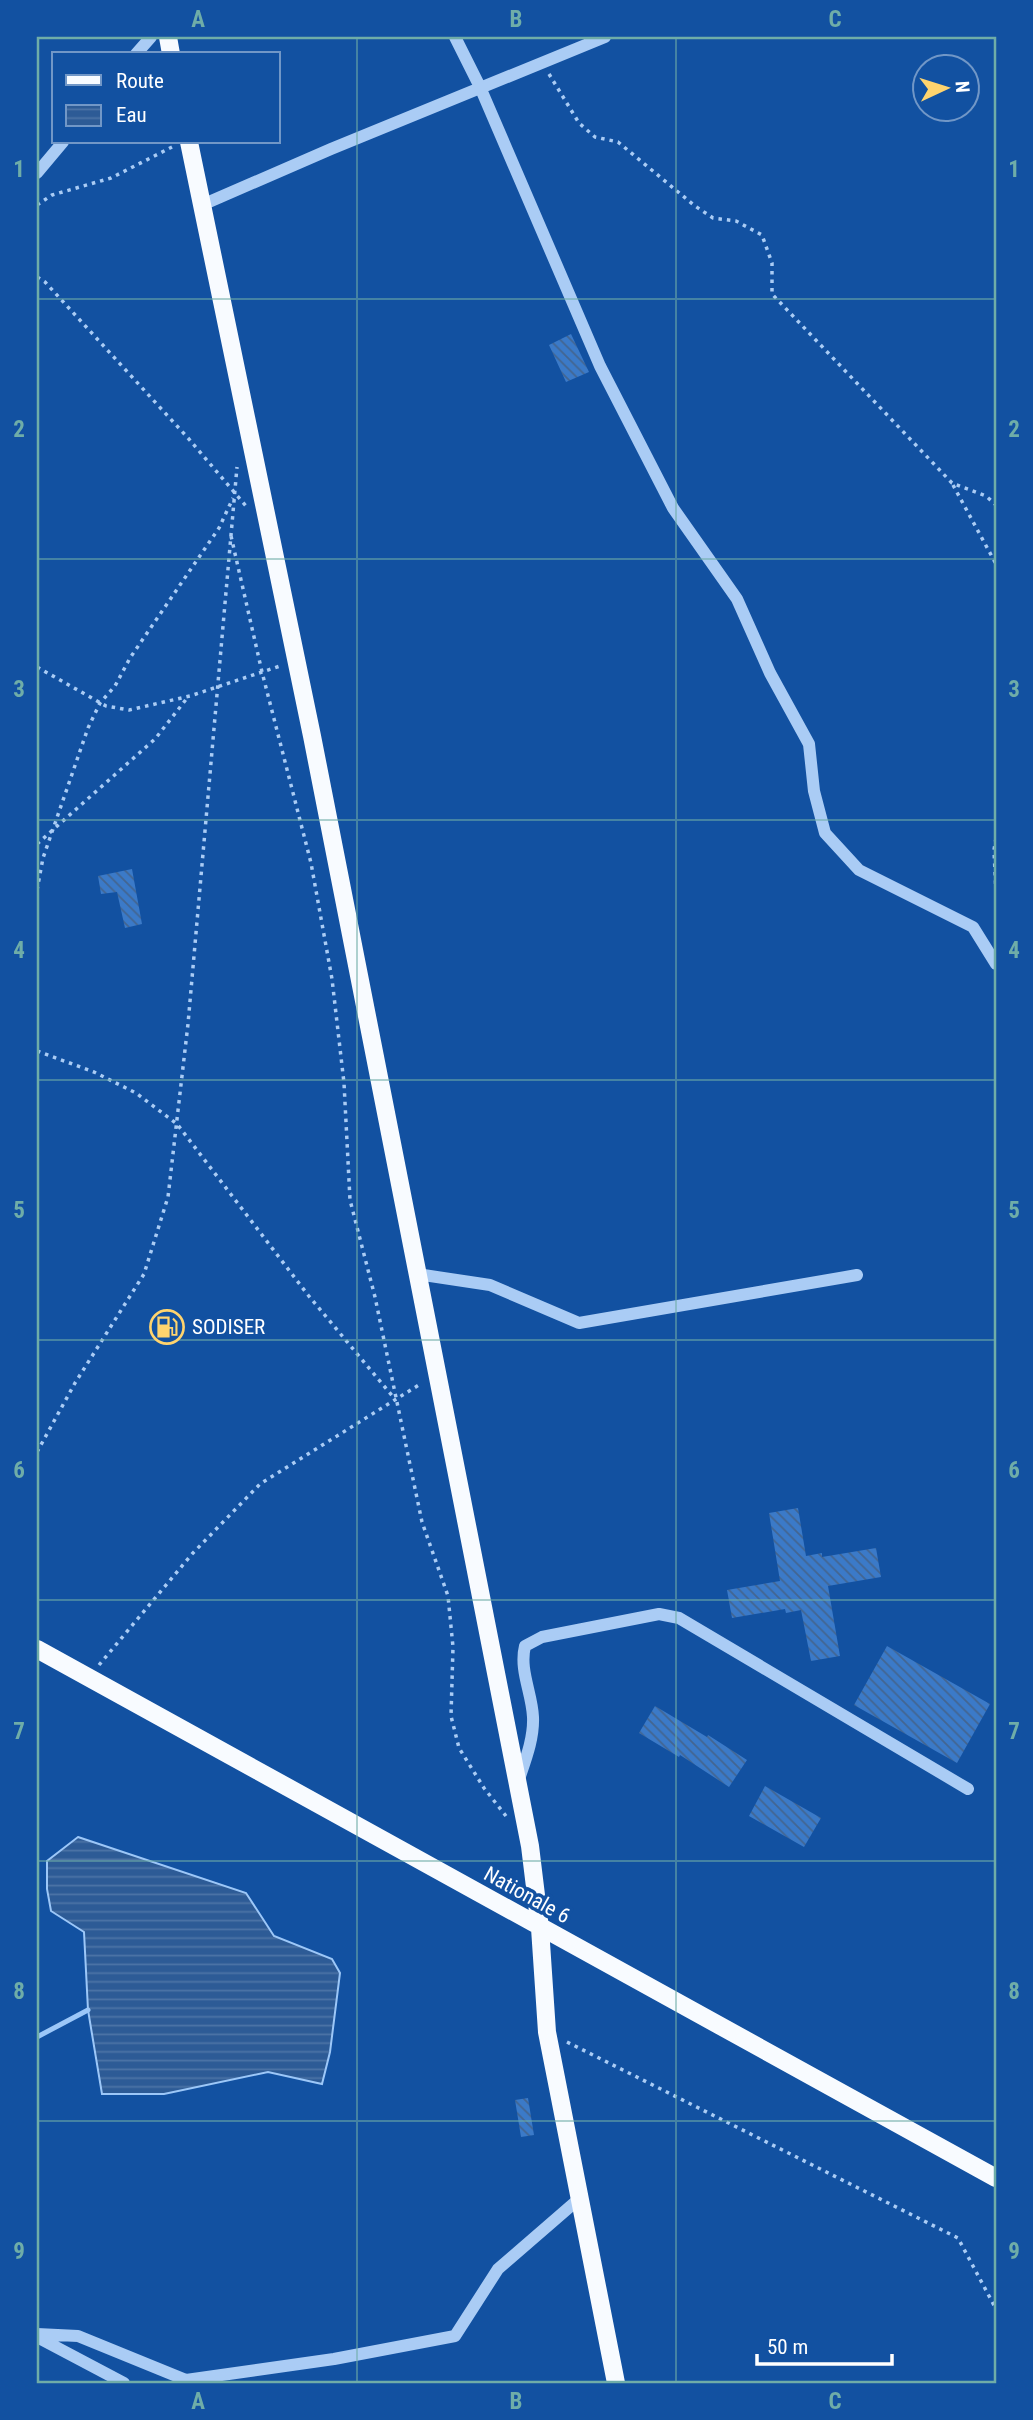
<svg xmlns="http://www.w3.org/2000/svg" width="1033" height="2420" font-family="'Roboto Condensed',sans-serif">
  <defs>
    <pattern id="water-rules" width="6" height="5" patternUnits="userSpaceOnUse" patternTransform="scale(1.75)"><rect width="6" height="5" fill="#2d5b96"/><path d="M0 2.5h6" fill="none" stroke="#4c74a6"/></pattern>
    <pattern id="building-back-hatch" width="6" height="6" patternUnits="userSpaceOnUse" patternTransform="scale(1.75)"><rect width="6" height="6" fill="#3b7ac8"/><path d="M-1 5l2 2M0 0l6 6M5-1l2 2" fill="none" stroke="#436590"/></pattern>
  </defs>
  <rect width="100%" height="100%" fill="#1251a1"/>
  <path fill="url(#water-rules)" stroke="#9cc7f8" stroke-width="2" d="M 78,1837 L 246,1893 L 274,1936 L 332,1959 L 340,1973 L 330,2052 L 322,2084 L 268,2072 L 164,2094 L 102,2094 L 88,2010 L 84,1932 L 51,1911 L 47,1889 L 47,1861 Z"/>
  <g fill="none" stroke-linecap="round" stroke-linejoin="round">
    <path stroke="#9cc7f8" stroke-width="5" d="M 37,2037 L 88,2010"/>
  </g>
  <path fill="url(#building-back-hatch)" d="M 571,334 L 589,372 L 566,382 L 549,345 Z
    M 132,869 L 142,924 L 125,928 L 117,892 L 101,894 L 98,876 Z
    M 798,1508 L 806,1556 L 822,1553 L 822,1557 L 876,1548 L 881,1577 L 828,1586 L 840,1656 L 811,1661 L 801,1610 L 786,1613 L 785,1609 L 732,1618 L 727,1590 L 780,1581 L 769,1513 Z
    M 887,1646 L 990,1704 L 957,1763 L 854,1705 Z
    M 655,1706 L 707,1737 L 708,1735 L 747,1760 L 729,1787 L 680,1755 L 679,1757 L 639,1733 Z
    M 765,1786 L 821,1818 L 804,1847 L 749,1816 Z
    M 528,2098 L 534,2135 L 521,2137 L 515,2100 Z"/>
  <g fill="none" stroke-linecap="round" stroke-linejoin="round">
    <path stroke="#aaccf5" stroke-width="3.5" stroke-dasharray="3.5 5" stroke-linecap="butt" d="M 549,74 L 579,123 L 595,137 L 618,142 L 695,206 L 713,218 L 736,221 L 762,235 L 772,263 L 772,294 L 952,483 L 986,496 L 996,505
      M 37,205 L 52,195 L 111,178 L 172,147
      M 37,277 L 45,282 L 188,438 L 246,506
      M 953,485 L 996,564
      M 231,536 L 262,672 L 311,863 L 332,979 L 344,1083 L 350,1200 L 375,1297 L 422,1522 L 448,1596 L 453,1647 L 451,1716 L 459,1748 L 484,1788 L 506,1816
      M 37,667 L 106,706 L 129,710 L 190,696 L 280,666
      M 996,838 L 994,850 L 996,893
      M 37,844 L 155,739 L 188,697
      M 37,890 L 43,858 L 88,728 L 100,703 L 115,686 L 130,658 L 219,528 L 233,498
      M 37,1051 L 94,1072 L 136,1093 L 177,1124 L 308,1295 L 394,1398
      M 37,1452 L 75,1383 L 144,1274 L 168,1197 L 188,1024 L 237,467
      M 99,1665 L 192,1554 L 260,1484 L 422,1383
      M 567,2042 L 958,2238 L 996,2309"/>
    <path stroke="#aaccf5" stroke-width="12" d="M 455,37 L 480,87 L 600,366 L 673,508 L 737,599 L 770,673 L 809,744 L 814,791 L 825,833 L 859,870 L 973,927 L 996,964
      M 136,54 L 151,37
      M 37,173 L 63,142
      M 202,205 L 331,149 L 605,37
      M 417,1274 L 490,1285 L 579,1323 L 857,1275
      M 518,1782 C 525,1761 534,1739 533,1717 C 532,1693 519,1670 525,1646 L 542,1637 L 659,1614 L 679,1618 L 968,1789
      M 37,2334 L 78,2336 L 186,2380 L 334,2359 L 455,2336 L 498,2269 L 580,2198
      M 37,2337 L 124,2383"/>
    <path stroke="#f8fbff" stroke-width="18" d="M 168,37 L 171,54
      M 189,142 L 312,736 L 530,1846 L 540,1928 L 547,2032 L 616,2383
      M 37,1649 L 996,2178"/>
  </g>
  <path fill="none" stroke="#6fada8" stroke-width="2" stroke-opacity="0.55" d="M 357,37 L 357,2383M 676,37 L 676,2383M 37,299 L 996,299M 37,559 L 996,559M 37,820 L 996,820M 37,1080 L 996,1080M 37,1340 L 996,1340M 37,1600 L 996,1600M 37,1861 L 996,1861M 37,2121 L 996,2121"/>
  <defs>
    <g id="fuel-ring" transform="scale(1.75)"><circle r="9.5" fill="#1251a1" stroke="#ffd46e" stroke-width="1.5"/><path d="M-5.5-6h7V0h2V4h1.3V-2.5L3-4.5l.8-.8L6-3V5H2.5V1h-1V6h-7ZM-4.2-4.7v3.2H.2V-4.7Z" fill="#ffd46e"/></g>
  </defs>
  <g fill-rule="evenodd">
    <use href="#fuel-ring" x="167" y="1327"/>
  </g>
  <g text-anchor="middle" stroke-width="7" stroke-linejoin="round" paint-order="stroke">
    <g font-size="21" fill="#fff" stroke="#1251a1" text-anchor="start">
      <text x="192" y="1334">SODISER</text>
    </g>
    <g font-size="21" fill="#fff" stroke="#1251a1">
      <text transform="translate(527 1895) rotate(29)" y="7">Nationale 6</text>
    </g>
  </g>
  <rect width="1033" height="2420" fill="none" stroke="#1251a1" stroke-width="77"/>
  <rect x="52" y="52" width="228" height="91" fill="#1251a1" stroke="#7197c7" stroke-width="2"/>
  <rect x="66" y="75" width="35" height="10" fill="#f8fbff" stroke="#7197c7" stroke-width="2"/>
  <text x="116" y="88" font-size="21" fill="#ffffff">Route</text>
  <rect x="66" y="105" width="35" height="21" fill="url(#water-rules)" stroke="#7197c7" stroke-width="2"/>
  <text x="116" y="122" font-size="21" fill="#ffffff">Eau</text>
  <g transform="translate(946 88) rotate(86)"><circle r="33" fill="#1251a1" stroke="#7197c7" stroke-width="2"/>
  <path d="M0-5L12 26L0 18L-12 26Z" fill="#ffd46e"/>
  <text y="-10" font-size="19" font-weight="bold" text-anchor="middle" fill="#ffffff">N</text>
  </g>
  <path d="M757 2354v10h135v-10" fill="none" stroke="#ffffff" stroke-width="3.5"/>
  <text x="767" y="2354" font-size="21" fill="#ffffff" stroke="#1251a1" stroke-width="5" paint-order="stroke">50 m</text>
  <rect x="38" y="38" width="957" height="2344" fill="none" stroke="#6fada8" stroke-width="2.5"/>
  <g font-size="23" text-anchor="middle" font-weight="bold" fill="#6fada8">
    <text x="198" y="27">A</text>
    <text x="516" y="27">B</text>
    <text x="835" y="27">C</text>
    <text x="19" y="177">1</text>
    <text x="1014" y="177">1</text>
    <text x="19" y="437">2</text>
    <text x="1014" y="437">2</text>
    <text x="19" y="697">3</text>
    <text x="1014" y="697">3</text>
    <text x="19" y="958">4</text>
    <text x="1014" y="958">4</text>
    <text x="19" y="1218">5</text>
    <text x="1014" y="1218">5</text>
    <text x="19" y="1478">6</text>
    <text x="1014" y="1478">6</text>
    <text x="19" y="1739">7</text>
    <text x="1014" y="1739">7</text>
    <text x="19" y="1999">8</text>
    <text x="1014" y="1999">8</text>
    <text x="19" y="2259">9</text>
    <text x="1014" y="2259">9</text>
    <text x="198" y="2409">A</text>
    <text x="516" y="2409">B</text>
    <text x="835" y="2409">C</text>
  </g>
</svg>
